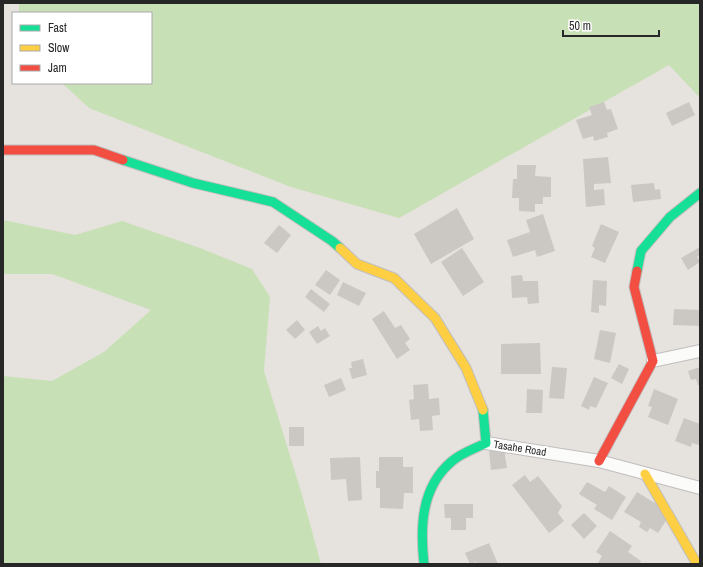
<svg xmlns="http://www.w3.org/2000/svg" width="703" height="567" font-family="'Archivo Narrow',sans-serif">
  <rect width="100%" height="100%" fill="#e6e2dd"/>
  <path fill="#c8e0b6" d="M 19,3 L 700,3 L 700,98 L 669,65 L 399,218 L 291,187 L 89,108 L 62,83 L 151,83 L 151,13 L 19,13 Z
    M 3,220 L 75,235 L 122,221 L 200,248 L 252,269 L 270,297 L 264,371 L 302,495 L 321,564 L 3,564 L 3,376 L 52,381 L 104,352 L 151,310 L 52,274 L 3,274 Z"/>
  <path fill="#cbc8c4" d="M 604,102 L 607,110 L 611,109 L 618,129 L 607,133 L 608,137 L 594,141 L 593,136 L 583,139 L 576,120 L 592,115 L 589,107 Z
    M 689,102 L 695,115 L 672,126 L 666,113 Z
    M 608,157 L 611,183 L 594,184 L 594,190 L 604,189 L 605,205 L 586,207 L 583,159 Z
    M 517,165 L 536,165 L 535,176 L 551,177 L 551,197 L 543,197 L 543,204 L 535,204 L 535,212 L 519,211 L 519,198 L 512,198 L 513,179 L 517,179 Z
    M 654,183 L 655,190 L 660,189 L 661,199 L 633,202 L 631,185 Z
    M 457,208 L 474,239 L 431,264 L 414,234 Z
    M 543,214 L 555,251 L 537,257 L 535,250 L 513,257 L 507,240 L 530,232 L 526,220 Z
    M 601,224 L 619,232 L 605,263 L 591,257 L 595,248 L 592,246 Z
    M 279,225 L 291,235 L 277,253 L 264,243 Z
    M 700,247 L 700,255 L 697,257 L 700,262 L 688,270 L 681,258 Z
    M 462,248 L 484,282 L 463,296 L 441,262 Z
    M 326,270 L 340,280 L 330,295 L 315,285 Z
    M 522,275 L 523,281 L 538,281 L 539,303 L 528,304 L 527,297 L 512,298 L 511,276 Z
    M 593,280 L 607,281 L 606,306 L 599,305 L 599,313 L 591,312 Z
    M 343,282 L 366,293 L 359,306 L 337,295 Z
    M 311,289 L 330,304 L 324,312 L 305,297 Z
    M 674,309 L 700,310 L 700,326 L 673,325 Z
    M 384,311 L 395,328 L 401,325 L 410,339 L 405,343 L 410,350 L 397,359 L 372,319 Z
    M 297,320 L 305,330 L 295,339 L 286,330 Z
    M 318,326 L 321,331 L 325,328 L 330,336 L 317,344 L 309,332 Z
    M 600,330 L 616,333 L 610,363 L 594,359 Z
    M 540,343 L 541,374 L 501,374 L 501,344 Z
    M 363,359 L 367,375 L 352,379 L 349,368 L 352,368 L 351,362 Z
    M 619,364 L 629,369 L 622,384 L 611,378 Z
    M 552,367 L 567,368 L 564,399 L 549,398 Z
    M 700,367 L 700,385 L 698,385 L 696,379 L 691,380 L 688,371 Z
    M 594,377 L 608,383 L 596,408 L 590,406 L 589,410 L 581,406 Z
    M 341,378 L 346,390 L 329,397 L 324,385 Z
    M 428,384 L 429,399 L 439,398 L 440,415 L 432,416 L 433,430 L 420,431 L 419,419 L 411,420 L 409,400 L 414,399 L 413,385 Z
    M 527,389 L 543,390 L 542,413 L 526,413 Z
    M 654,389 L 678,399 L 668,425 L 648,417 L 652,407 L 648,406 Z
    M 684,418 L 700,424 L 699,445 L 692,443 L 691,447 L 675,441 Z
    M 289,427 L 304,427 L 304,446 L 289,446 Z
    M 504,449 L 507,468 L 491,470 L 489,451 Z
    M 360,457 L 362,500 L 348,501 L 346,479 L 331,480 L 330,458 Z
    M 379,457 L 403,457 L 403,467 L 413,467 L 413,493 L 404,493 L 403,509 L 380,508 L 380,488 L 376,488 L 376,471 L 379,471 Z
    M 525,475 L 530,482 L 538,476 L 562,506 L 558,513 L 564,521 L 549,533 L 512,485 Z
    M 587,482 L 605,492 L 609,486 L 626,497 L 612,520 L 594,509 L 597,505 L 579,494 Z
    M 637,492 L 671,513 L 658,533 L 650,528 L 647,532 L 639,527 L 641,522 L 624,512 Z
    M 444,504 L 473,504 L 473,518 L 466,518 L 466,530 L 451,530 L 451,518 L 445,518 Z
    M 584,513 L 597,526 L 584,539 L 571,525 Z
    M 610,531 L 632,546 L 628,552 L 641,561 L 639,564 L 598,563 L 602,556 L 596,552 Z
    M 489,543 L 498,564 L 477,564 L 476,562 L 470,564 L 465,553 Z"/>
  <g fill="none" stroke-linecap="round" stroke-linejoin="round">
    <g stroke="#c0bebe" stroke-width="14">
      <path id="street" d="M 653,361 L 700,351
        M 486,443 L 599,461 L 700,488"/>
    </g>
    <g stroke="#c0bebe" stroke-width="11">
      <path id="fast" d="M 123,160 L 193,183 L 273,202 L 332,241 L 340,248
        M 637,271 L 641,251 L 670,217 L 700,193
        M 424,564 C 420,527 421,488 451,462 C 461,453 474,449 486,443 L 483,410"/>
    </g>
    <g stroke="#c0bebe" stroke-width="11">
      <path id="slow" d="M 340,248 L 357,264 L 394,278 L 435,318 L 466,368 L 483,410
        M 645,474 L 697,564"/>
    </g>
    <g stroke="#c0bebe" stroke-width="11">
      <path id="jam" d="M 3,150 L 94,150 L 123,160
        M 599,461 L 653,361 L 634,287 L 637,271"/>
    </g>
    <use href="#street" stroke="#fbfbfa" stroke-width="12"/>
    <use href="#fast" stroke="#16e098" stroke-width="9"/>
    <use href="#slow" stroke="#ffcf43" stroke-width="9"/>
    <use href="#jam" stroke="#f24e42" stroke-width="9"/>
  </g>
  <g text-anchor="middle" stroke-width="3.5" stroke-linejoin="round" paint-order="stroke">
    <g font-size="11" fill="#272727" stroke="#fff">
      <text transform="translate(520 448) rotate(9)" y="4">Tasahe Road</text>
    </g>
  </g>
  <rect width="703" height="567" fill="none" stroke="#272727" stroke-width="8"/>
  <rect x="12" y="12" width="140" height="72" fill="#ffffff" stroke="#a9a9a9"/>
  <rect x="20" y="25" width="20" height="6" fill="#16e098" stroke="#a9a9a9"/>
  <text x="48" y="32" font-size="12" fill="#272727">Fast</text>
  <rect x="20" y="45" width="20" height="6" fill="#ffcf43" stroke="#a9a9a9"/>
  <text x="48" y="52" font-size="12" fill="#272727">Slow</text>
  <rect x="20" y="65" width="20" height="6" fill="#f24e42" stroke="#a9a9a9"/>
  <text x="48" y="72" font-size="12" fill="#272727">Jam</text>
  <path d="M563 30v6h96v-6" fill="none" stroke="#272727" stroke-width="2"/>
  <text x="569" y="30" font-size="12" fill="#272727" stroke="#ffffff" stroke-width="3" paint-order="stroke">50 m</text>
</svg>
